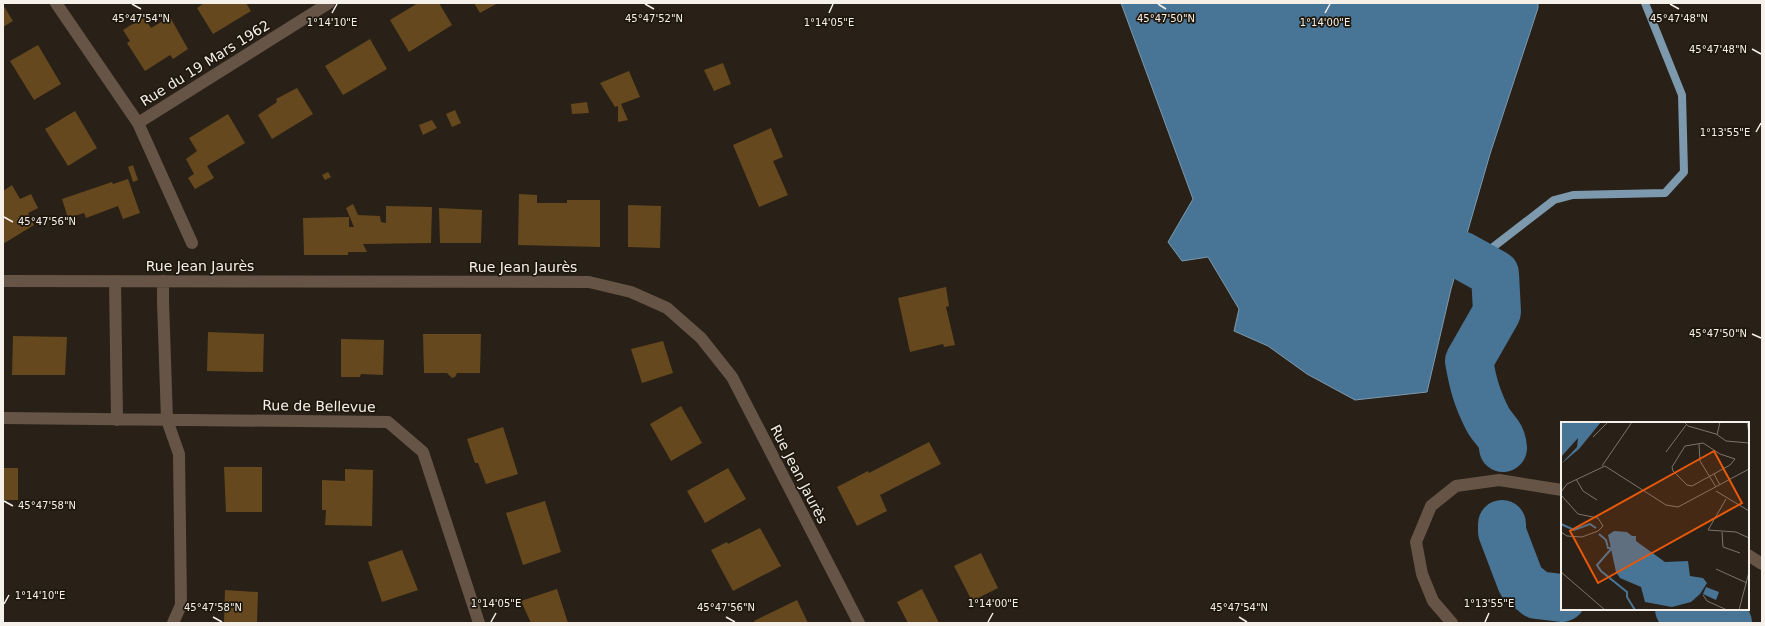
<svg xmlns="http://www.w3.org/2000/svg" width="1765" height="626" font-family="'DejaVu Sans',sans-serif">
  <rect width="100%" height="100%" fill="#292117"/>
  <path fill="#487495" stroke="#7c99ae" d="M 1121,3 L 1538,3 L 1538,8 L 1490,154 L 1451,289 L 1427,392 L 1355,400 L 1307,374 L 1268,346 L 1234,331 L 1239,309 L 1208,257 L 1182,261 L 1168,242 L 1193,199 Z"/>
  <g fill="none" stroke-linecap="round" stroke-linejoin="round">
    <path stroke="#7c99ae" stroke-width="8" d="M 1461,255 L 1488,251 L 1554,200 L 1573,195 L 1665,193 L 1684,172 L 1682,95 L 1645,3"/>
    <path stroke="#487495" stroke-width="48" d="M 1461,255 L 1495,274 L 1497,312 L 1469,361 C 1473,384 1477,398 1487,418 C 1493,430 1502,433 1503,448
      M 1502,524 L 1502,532 L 1521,582 L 1537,595 L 1562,598
      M 1679,609 L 1724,618 L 1728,623"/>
  </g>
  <path fill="#65481d" d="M 204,3 L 246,3 L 251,11 L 213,34 L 197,8 Z
    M 418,3 L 439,3 L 452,25 L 409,52 L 390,20 Z
    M 474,3 L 498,3 L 480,13 Z
    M 3,5 L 13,21 L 3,27 Z
    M 144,17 L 151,28 L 170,17 L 188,49 L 173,59 L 170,55 L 145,71 L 127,43 L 130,41 L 123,30 Z
    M 370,39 L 387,69 L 343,95 L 325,66 Z
    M 38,45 L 61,84 L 34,100 L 10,61 Z
    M 723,63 L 731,84 L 714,91 L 704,70 Z
    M 629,71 L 640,97 L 621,104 L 628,120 L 618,122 L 618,106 L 615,107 L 600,83 Z
    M 297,88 L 313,114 L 272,139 L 258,115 L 277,102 L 276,99 Z
    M 587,102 L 589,113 L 572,114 L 571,104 Z
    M 455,110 L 461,123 L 452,127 L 446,114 Z
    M 75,111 L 97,148 L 68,166 L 45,129 Z
    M 228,114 L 245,143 L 207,166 L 214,178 L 195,189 L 188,178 L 194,174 L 186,159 L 197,151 L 189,138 Z
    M 432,120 L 437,128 L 423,135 L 419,125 Z
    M 771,128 L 783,157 L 773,161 L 788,195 L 759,207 L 733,145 Z
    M 133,165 L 138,180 L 133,182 L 128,167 Z
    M 328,172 L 331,177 L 325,180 L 322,175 Z
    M 128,179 L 140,213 L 123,219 L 118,206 L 86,218 L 84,213 L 68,218 L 62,199 L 112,182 L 113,184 Z
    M 12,185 L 20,199 L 31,194 L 38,208 L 28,213 L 34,225 L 3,244 L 3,191 Z
    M 519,194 L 537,195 L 537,203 L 567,203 L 567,200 L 600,200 L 600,247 L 518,245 Z
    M 353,204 L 358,215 L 380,216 L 381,222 L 386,223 L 386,206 L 432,207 L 431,243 L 363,244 L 367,252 L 348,252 L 348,255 L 304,255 L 303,218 L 349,217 L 349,227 L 354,227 L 346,208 Z
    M 628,205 L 661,206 L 660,248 L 628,247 Z
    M 439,208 L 482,210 L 481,243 L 440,243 Z
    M 946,287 L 949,306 L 946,307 L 955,345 L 944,347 L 943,344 L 910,352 L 898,298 Z
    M 208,332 L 264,334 L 263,372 L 207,371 Z
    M 423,334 L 481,334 L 480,373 L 457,373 L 455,377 L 452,378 L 447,373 L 424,373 Z
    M 13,336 L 67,337 L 65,375 L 12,375 Z
    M 341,339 L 384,340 L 383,375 L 361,374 L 360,377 L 341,377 Z
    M 663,341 L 673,373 L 642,383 L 631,349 Z
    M 681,406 L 702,443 L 671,461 L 650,424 Z
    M 503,427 L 518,474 L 486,484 L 478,463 L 475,463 L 467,439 Z
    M 929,442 L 941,464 L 880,495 L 887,511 L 857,526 L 837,487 L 868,471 L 869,473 Z
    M 224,467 L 262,467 L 262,512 L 226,512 Z
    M 3,468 L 18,468 L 18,500 L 3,500 Z
    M 728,468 L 746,499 L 705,523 L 687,491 Z
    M 345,469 L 373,470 L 372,526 L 325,525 L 326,510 L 322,510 L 322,480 L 345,481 Z
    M 545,501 L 561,552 L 523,565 L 506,513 Z
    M 760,528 L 781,566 L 733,591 L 711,550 L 727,542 L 728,544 Z
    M 402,550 L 418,590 L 382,602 L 368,562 Z
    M 981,553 L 998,588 L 972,601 L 954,566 Z
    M 557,589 L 568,623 L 531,623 L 521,601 Z
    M 922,589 L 939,623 L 908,623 L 897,602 Z
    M 225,590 L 258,592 L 257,623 L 224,623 Z
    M 797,600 L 808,623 L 755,623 L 754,621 Z"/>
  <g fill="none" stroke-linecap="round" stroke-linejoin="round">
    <path stroke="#665546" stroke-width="12" d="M 56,3 L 138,123 L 192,243
      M 138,123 L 329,3
      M 3,281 L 589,282 L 631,292 L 667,308 L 701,338 L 732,377 L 859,623
      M 115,281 L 117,420
      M 163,281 L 163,301 L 167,420 L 179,454 L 181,605 L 173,623
      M 3,418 L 388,422 L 423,452 L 479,623
      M 1748,555 L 1762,564
      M 1452,623 L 1433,601 L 1422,574 L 1416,542 L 1431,506 L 1456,486 L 1499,480 L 1562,490"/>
  </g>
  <path fill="none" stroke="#f5f0e9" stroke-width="1.5" d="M 132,4 L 141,9M 645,4 L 654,9M 1158,4 L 1166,9M 1670,4 L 1679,9M 332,13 L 337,4M 829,13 L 833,4M 1325,13 L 1330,4M 1752,49 L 1761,54M 1756,132 L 1761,123M 4,217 L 13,222M 1752,334 L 1761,338M 4,501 L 13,506M 4,604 L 9,595M 213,617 L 222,622M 726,617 L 735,622M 1239,617 L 1247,622M 491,622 L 496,613M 988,622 L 993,613M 1485,622 L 1489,613"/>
  <g text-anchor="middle" stroke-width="3.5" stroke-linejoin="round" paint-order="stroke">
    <g font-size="14" fill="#f5f0e9" stroke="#1f180e">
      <text transform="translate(205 63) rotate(-32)" y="5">Rue du 19 Mars 1962</text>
      <text x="200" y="271">Rue Jean Jaurès</text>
      <text x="523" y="272">Rue Jean Jaurès</text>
      <text transform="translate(319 406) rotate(1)" y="5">Rue de Bellevue</text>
      <text transform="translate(799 474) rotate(63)" y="5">Rue Jean Jaurès</text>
    </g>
  </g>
  <g transform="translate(1561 422)">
    <rect width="188" height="188" fill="#292117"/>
    <path d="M 0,0 L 40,0 L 18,27 L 0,42 L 16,25 L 17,16 L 0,35 ZM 53,109 L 66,110 L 71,114 L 75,114 L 75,119 L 104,140 L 127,139 L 129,154 L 142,156 L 146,161 L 139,172 L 130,180 L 111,185 L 84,180 L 80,165 L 59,156 L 55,150 L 47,113 ZM 145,165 L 158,170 L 155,178 L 142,172 Z" fill="#487495"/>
    <path fill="none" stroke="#487495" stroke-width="2" d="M 0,102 L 13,108 L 29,102 L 35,106M 38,112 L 45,118 L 47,126 L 51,126M 51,126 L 36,143 L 40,149 L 66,170 L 66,175 L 74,188"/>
    <path fill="none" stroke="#7b746b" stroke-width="1" d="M 123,0 L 127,4 L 155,12 L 165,19 L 188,21M 186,0 L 188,12M 156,13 L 159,0M 32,15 L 47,0M 142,21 L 159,32 L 174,37 L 169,43 L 131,64 L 126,63 L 112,49 L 111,45 L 124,24 ZM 138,22 L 139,39 L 155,65M 105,30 L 125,3M 41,44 L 71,0M 153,52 L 159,63M 15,57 L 22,69 L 36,78M 155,69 L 188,89M 0,70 L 6,62 L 44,44 L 105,83 L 117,85 L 188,47M 0,73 L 17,92 L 37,96 L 42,104 L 37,109 L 21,115 L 6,114 L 0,110M 165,77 L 147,108 L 175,110 L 188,116M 161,110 L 162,125 L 179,131M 155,147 L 186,161M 0,150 L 44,188M 142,173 L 146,179 L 166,188M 178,188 L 188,150"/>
    <path fill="#e8590c" fill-opacity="0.15" stroke="#e8590c" stroke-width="2" d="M 153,29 L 181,81 L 37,161 L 9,109 Z"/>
    <rect width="188" height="188" fill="none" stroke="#f5f0e9" stroke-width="2"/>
  </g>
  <g font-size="10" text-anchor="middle" fill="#f5f0e9" stroke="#1f180e" stroke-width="3.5" stroke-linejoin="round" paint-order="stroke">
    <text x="1679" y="22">45°47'48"N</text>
    <text x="141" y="22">45°47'54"N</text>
    <text x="654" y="22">45°47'52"N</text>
    <text x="1166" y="22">45°47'50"N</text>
    <text x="332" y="26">1°14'10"E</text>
    <text x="829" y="26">1°14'05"E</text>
    <text x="1325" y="26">1°14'00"E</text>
    <text x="1718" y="53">45°47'48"N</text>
    <text x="1725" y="136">1°13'55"E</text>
    <text x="47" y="225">45°47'56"N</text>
    <text x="1718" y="337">45°47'50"N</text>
    <text x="47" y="509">45°47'58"N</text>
    <text x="40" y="599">1°14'10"E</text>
    <text x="496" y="607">1°14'05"E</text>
    <text x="993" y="607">1°14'00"E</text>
    <text x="1489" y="607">1°13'55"E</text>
    <text x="213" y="611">45°47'58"N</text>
    <text x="726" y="611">45°47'56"N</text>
    <text x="1239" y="611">45°47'54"N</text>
  </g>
  <rect width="1765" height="626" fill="none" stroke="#f5f0e9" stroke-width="8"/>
</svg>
